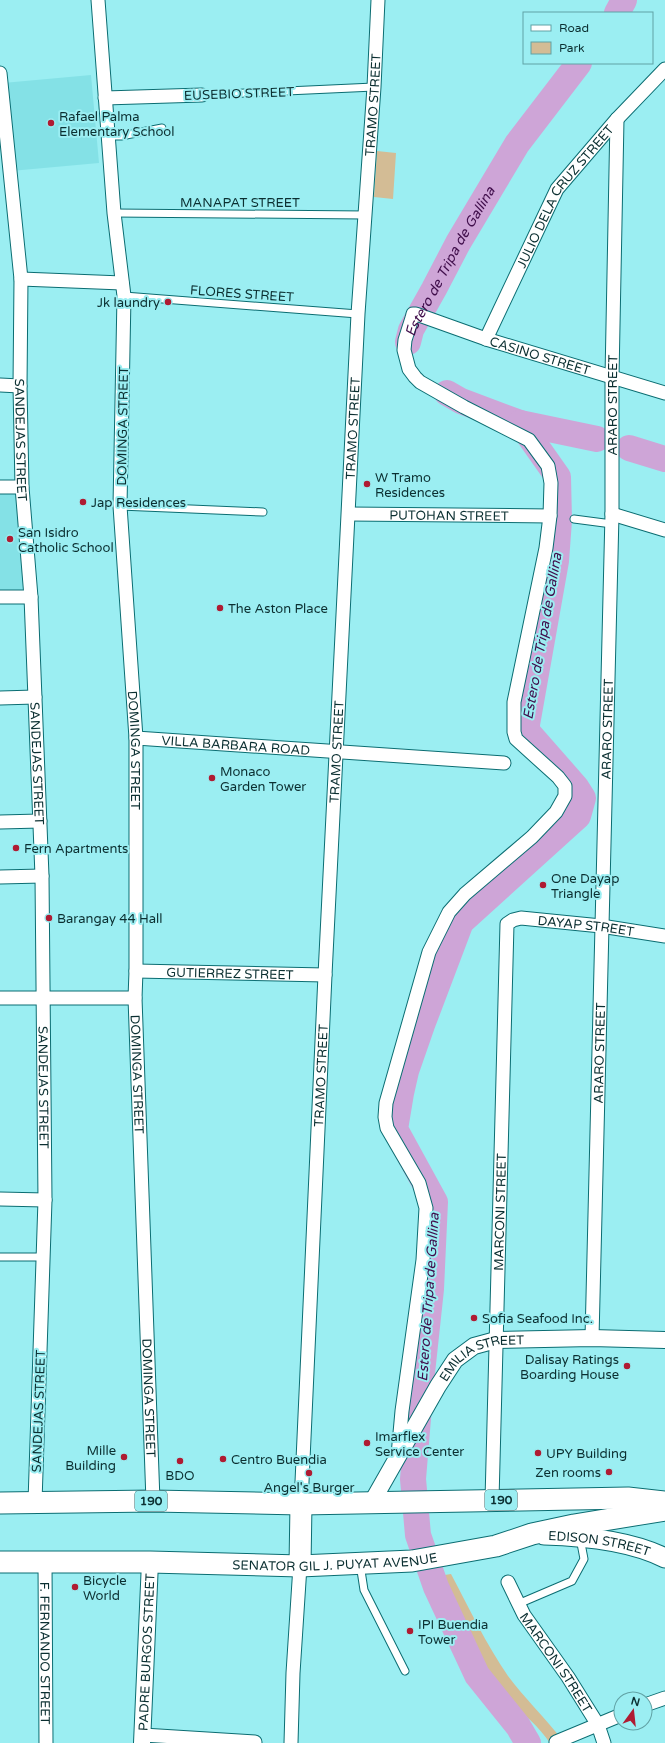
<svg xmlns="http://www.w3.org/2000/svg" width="665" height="1743" font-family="'Varela Round',sans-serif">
  <rect width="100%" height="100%" fill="#9beef2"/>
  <path fill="#84e1e6" d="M 91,75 L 99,163 L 11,171 L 3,83 Z
    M 0,486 L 19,486 L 23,592 L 0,591 Z"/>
  <path fill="#d3bc95" d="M 377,151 L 396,153 L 393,199 L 374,197 Z
    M 451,1574 C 469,1608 486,1644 508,1676 C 524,1698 545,1717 562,1740 L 550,1743 C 535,1720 510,1705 493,1683 C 472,1653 455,1610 438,1576 Z"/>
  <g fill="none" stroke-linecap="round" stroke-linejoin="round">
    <g stroke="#cea5d7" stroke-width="26">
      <path d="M 617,13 L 624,0"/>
      <path id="s1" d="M 408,342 L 411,330 L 434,289 L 458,243 L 517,144 L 579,63"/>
      <path d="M 447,393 L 461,401 L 520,423 L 558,477 L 559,520 L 556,561 L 526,730 L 576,787 L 583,798 L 578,816 L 461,922 L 422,1025 L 406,1071 L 401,1093 L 395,1129 L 435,1202 L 431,1289 L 421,1382 L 413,1479 L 418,1535 L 436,1587 L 477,1675 L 518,1726 L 528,1743"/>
      <path d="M 520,423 L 597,439"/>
      <path d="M 629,448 L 665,459"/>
    </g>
    <g stroke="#0b6d72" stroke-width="9">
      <path id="service" d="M 202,95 L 374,87
        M 108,136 L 121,136 L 162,128
        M 114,213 L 365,215
        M 124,296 L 358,314
        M 120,506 L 263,512
        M 574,519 L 612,524
        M 0,1257 L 44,1257
        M 360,1564 L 364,1590 L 405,1671
        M 518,1604 L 572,1581 L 584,1559 L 580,1538"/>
    </g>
    <g stroke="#0b6d72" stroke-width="15">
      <g id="minor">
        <path id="s2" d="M 98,0 L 114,213 L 124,296 L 120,506 L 136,738 L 136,971 L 135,998 L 153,1501"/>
        <path id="s3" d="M 0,73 L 21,279 L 20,386 L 22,487 L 31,597 L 42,876 L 45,1200 L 35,1502"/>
        <path d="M 105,98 L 202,95"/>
        <path d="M 21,279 L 122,283"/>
        <path id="s4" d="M 486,339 L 557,189 L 617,119 L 665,69"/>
        <path d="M 0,385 L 20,386"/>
        <path d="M 0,487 L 22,487"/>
        <path id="s5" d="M 349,514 L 550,516"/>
        <path d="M 612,514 L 665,530"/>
        <path d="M 0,597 L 31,597"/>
        <path d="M 0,698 L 35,697"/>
        <path id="s6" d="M 136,738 L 504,763"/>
        <path d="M 0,822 L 40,821"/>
        <path d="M 0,877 L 42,876"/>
        <path id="s7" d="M 136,971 L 325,975"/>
        <path d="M 0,998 L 135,998"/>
        <path d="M 0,1199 L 45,1200"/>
        <path id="s8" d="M 592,1338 L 612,514 L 612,377 L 617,119"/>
        <path id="s9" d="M 398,1455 L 402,1411 L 423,1260 L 426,1208 L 419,1183 L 387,1128 L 385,1117 L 386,1103 L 429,952 L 449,912 L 465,894 L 532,837 L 556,812 L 565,796 L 565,786 L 558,777 L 516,739 L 514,732 L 514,702 L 546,548 L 550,516 L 551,483 L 548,466 L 529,440 L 464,407 L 420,382 L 415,377 L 409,369 L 404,350 L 405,340 L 412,318 L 413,314 L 416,314 L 486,339 L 665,393"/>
        <path id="s10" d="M 492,1500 L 507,924 L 513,920 L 521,918 L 601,926 L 665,936"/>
        <path id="s11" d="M 301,1504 L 325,975 L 358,314 L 374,87 L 378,0"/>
        <path id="s12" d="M 45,1562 L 46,1743"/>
        <path id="s13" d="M 508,1582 L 524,1615 L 568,1677 L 598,1725 L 604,1743"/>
        <path d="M 645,1705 L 665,1698"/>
        <path d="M 143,1735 L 255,1742"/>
        <path d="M 556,1742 L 621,1715"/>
        <path d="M 291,1743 L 293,1673 L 300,1566"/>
      </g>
    </g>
    <g stroke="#0b6d72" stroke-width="18">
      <g id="tertiary">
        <path id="s14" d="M 372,1502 L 438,1386 L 455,1360 L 474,1346 L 496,1340 L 592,1338 L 665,1340"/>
        <path id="s15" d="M 142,1743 L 150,1562"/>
      </g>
    </g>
    <g stroke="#0b6d72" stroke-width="21">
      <g id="secondary">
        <path id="s16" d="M 544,1535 C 582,1536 631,1541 665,1558"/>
      </g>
    </g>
    <g stroke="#0b6d72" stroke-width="23">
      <g id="primary">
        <path d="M 0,1503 L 153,1501 L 301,1504 L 628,1498 L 665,1502"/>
        <path id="s17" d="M 0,1562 L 150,1562 L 300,1566 L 412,1561 L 496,1546 L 532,1534 L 574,1525 L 665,1510"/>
        <path d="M 300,1566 L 301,1504"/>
      </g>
    </g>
    <use href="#service" stroke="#fff" stroke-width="7"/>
    <use href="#minor" stroke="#fff" stroke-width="13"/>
    <use href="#tertiary" stroke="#fff" stroke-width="16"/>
    <use href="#secondary" stroke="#fff" stroke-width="19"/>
    <use href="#primary" stroke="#fff" stroke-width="21"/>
  </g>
  <g fill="#af1b32" stroke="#9beef2" stroke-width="1.5">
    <circle cx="51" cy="123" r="4"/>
    <circle cx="168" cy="302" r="4"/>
    <circle cx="367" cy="484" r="4"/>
    <circle cx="83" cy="502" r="4"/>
    <circle cx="10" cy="539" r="4"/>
    <circle cx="220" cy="608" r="4"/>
    <circle cx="212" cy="778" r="4"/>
    <circle cx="16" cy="848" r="4"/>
    <circle cx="543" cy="885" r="4"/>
    <circle cx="49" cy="918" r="4"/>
    <circle cx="474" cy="1318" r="4"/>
    <circle cx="627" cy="1366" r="4"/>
    <circle cx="367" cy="1443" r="4"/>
    <circle cx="538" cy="1453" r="4"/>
    <circle cx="124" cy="1457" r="4"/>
    <circle cx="223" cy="1459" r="4"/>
    <circle cx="180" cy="1461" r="4"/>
    <circle cx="609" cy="1472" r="4"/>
    <circle cx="309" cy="1473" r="4"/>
    <circle cx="75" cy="1587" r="4"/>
    <circle cx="410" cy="1631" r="4"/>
  </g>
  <g text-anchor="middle" stroke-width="4" stroke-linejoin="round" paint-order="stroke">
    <g fill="#9beef2" stroke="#36686b" stroke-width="1">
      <rect x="485" y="1490" width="32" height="20" rx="3"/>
      <rect x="135" y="1491" width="32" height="20" rx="3"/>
    </g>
    <g font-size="12" font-weight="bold" fill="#0b2f31">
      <text x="501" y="1504">190</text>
      <text x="151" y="1505">190</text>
    </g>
    <g font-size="13" fill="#0b2f31" stroke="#9beef2">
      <text transform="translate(239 93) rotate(-2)" y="5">EUSEBIO STREET</text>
      <text dy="5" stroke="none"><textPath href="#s11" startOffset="1401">TRAMO STREET</textPath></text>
      <text dy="5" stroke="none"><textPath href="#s4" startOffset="164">JULIO DELA CRUZ STREET</textPath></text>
      <text x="240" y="207">MANAPAT STREET</text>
      <text transform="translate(242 293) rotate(4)" y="5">FLORES STREET</text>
      <text dy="5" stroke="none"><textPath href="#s9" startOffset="1449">CASINO STREET</textPath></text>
      <text dy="5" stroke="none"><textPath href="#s8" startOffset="933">ARARO STREET</textPath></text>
      <text transform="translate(122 426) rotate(-89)" y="5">DOMINGA STREET</text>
      <text dy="5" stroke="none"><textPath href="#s11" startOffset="1077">TRAMO STREET</textPath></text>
      <text dy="5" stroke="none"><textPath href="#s3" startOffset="368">SANDEJAS STREET</textPath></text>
      <text dy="5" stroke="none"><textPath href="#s5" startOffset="100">PUTOHAN STREET</textPath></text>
      <text dy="5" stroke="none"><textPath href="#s8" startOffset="609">ARARO STREET</textPath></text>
      <text dy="5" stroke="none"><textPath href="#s6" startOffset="100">VILLA BARBARA ROAD</textPath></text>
      <text dy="5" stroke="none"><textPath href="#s2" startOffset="752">DOMINGA STREET</textPath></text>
      <text dy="5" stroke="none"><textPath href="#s11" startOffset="753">TRAMO STREET</textPath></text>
      <text dy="5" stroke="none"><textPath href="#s3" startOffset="692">SANDEJAS STREET</textPath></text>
      <text dy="5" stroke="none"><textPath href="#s10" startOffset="657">DAYAP STREET</textPath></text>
      <text dy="5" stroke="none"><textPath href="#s7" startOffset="94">GUTIERREZ STREET</textPath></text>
      <text dy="5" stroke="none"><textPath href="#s8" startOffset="285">ARARO STREET</textPath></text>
      <text dy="5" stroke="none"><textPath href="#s2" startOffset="1076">DOMINGA STREET</textPath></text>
      <text dy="5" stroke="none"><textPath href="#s11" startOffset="429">TRAMO STREET</textPath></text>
      <text dy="5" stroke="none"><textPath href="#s3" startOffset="1016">SANDEJAS STREET</textPath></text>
      <text dy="5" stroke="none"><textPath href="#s10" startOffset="288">MARCONI STREET</textPath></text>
      <text dy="5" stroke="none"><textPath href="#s14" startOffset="190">EMILIA STREET</textPath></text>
      <text dy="5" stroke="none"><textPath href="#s2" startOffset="1400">DOMINGA STREET</textPath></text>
      <text transform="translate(38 1411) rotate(-88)" y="5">SANDEJAS STREET</text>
      <text dy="5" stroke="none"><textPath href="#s16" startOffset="56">EDISON STREET</textPath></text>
      <text dy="5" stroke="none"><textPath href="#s17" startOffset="335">SENATOR GIL J. PUYAT AVENUE</textPath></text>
      <text dy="5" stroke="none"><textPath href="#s12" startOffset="91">F. FERNANDO STREET</textPath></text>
      <text dy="5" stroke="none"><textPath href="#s15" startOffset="91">PADRE BURGOS STREET</textPath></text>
      <text dy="5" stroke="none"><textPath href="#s13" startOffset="94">MARCONI STREET</textPath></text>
    </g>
    <g font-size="13" fill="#0b2f31" stroke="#9beef2" text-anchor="start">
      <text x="59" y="121">Rafael Palma<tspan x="59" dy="15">Elementary School</tspan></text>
      <text x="160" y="307" text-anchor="end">Jk laundry</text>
      <text x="375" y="482">W Tramo<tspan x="375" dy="15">Residences</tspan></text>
      <text x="91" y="507">Jap Residences</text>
      <text x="18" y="537">San Isidro<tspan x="18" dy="15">Catholic School</tspan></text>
      <text x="228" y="613">The Aston Place</text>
      <text x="220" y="776">Monaco<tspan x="220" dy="15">Garden Tower</tspan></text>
      <text x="24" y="853">Fern Apartments</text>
      <text x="551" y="883">One Dayap<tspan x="551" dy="15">Triangle</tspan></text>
      <text x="57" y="923">Barangay 44 Hall</text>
      <text x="482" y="1323">Sofia Seafood Inc.</text>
      <text x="619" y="1364" text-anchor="end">Dalisay Ratings<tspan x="619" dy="15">Boarding House</tspan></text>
      <text x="375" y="1441">Imarflex<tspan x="375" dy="15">Service Center</tspan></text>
      <text x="116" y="1455" text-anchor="end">Mille<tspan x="116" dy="15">Building</tspan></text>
      <text x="546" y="1458">UPY Building</text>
      <text x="231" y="1464">Centro Buendia</text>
      <text x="601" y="1477" text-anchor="end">Zen rooms</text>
      <text x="180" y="1480" text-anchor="middle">BDO</text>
      <text x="309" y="1492" text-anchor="middle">Angel's Burger</text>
      <text x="83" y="1585">Bicycle<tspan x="83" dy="15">World</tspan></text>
      <text x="418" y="1629">IPI Buendia<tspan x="418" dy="15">Tower</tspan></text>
    </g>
    <g font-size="14" font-style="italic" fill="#400e4b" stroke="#9beef2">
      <text dy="5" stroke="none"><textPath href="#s1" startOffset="91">Estero de Tripa de Gallina</textPath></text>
      <text transform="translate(542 636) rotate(-80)" y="5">Estero de Tripa de Gallina</text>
      <text transform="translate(428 1297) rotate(-86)" y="5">Estero de Tripa de Gallina</text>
    </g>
  </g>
  <rect x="523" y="12" width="130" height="52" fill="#9beef2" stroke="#61a2a5"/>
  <rect x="531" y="25" width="20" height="6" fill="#ffffff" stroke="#61a2a5"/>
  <text x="559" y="32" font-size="12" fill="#0b2f31">Road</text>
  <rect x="531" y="42" width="20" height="12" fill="#d3bc95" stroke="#61a2a5"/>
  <text x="559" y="52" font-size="12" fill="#0b2f31">Park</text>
  <g transform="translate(633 1711) rotate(15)"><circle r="19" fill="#9beef2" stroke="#61a2a5"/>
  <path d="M0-3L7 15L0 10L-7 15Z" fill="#af1b32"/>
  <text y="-6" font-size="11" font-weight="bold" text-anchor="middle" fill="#0b2f31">N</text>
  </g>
</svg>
